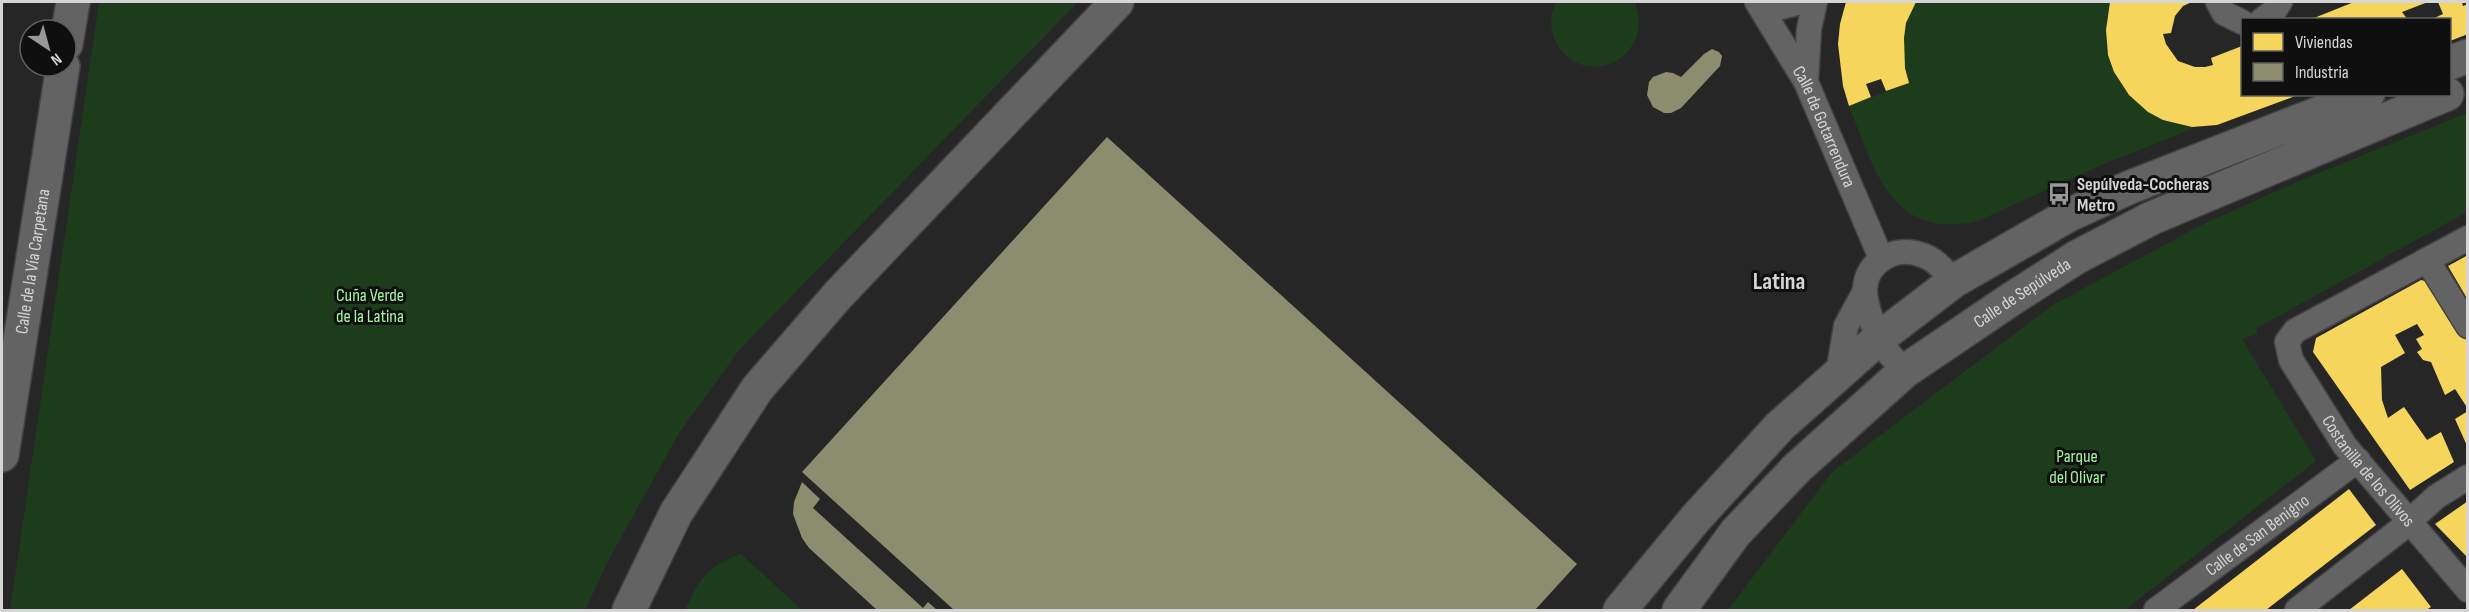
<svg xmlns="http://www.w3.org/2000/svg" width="2469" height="612" font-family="'Sofia Sans Condensed',sans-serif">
  <rect width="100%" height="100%" fill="#262626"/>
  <path fill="#1c3c1b" d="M 99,2 L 1078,2 L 740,349 L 678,435 L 612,554 L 585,610 L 10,610 Z
    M 1556,2 L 1635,2 C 1656,60 1583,92 1556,42 C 1549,29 1550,14 1556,2 Z
    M 1916,2 L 2110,2 C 2092,64 2130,117 2192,127 L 2190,130 L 2099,166 L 1978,221 C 1891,241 1874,169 1849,106 L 1909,83 C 1901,55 1901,28 1916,2 Z
    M 2467,113 L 2467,212 L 2257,328 L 2257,334 L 2242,339 L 2316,461 L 2125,610 L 1728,610 L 1832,472 L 2051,306 L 2205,223 L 2304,179 Z
    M 741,554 L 802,610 L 685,610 C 699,579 707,566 741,554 Z"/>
  <path fill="#f6d55c" d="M 1846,2 L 1916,2 L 1906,23 L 1904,38 L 1905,68 L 1909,83 L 1886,91 L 1881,79 L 1866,84 L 1871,97 L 1849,106 L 1843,86 L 1838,44 L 1840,24 Z
    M 2110,2 L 2192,2 L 2183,6 L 2175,16 L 2171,33 L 2163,34 L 2166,44 L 2178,61 L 2195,67 L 2205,67 L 2213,65 L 2211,58 L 2242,46 L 2242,94 L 2298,95 L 2217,125 L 2192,127 L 2163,120 L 2148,112 L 2129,95 L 2114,72 L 2108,55 L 2106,30 Z
    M 2354,2 L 2428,2 L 2402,12 L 2408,20 L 2309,20 Z
    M 2438,2 L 2462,2 L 2463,6 L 2468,4 L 2468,34 L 2450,41 L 2450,20 L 2430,20 L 2443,14 Z
    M 2468,255 L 2468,300 L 2448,266 Z
    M 2421,280 L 2434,283 L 2468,340 L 2468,409 L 2455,389 L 2445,395 L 2431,362 L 2423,360 L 2417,352 L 2422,349 L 2416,339 L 2424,335 L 2417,324 L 2395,335 L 2405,353 L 2381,367 L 2382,400 L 2388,418 L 2404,407 L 2427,440 L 2441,432 L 2454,462 L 2410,490 L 2313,352 L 2316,338 Z
    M 2468,411 L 2468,448 L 2455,419 Z
    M 2349,489 L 2376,525 L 2266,610 L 2193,610 Z
    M 2468,501 L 2468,558 L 2435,524 Z
    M 2402,569 L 2431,607 L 2426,610 L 2349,610 Z"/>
  <path fill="#8c8c6e" d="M 1712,49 L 1719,52 L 1722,56 L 1720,66 L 1681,108 L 1671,113 L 1664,113 L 1653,107 L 1647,95 L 1649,82 L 1653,77 L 1666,72 L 1673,73 L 1681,77 L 1704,54 Z
    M 1107,137 L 1577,564 L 1535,610 L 954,610 L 802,472 Z
    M 802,482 L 820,499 L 813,508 L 923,608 L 928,602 L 937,610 L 877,610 L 809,548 L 802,538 L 793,514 L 794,502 Z"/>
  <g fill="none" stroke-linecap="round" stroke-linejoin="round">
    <g stroke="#424242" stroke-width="27">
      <g id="street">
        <path id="s1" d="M 1757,2 L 1806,82 L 1881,258"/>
        <path d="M 1763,2 L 1782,7 L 1801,2"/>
        <path d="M 2218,2 L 2224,13 L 2242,22"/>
        <path d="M 2262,20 L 2274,11 L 2280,2"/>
        <path d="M 1806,82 L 1809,29 L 1815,2"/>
        <path id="s2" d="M 2468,238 L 2295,331 L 2287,342 L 2291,360 L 2345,446 L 2468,590"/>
        <path d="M 2427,260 L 2468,326"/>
        <path d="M 1905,371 C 1896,361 1884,350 1878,339 C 1874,329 1864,299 1865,289 C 1866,261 1896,245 1922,255 C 1936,259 1945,272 1954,281"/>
        <path d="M 1838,374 L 1846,326 L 1865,291"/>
        <path id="s3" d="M 2156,610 L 2358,460"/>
        <path d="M 2297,610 L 2401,529 L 2436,497 L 2468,477"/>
      </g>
    </g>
    <g stroke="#424242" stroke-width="36">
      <g id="secondary">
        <path d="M 66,44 L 73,2"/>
        <path d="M 2450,63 L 2468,56"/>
        <path id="s4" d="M 2,455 L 63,66"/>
        <path d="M 629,610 L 676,513 L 757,389 L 838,295 L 1117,2"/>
        <path d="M 1620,610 L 1695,519 L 1780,426 L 1878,339 L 1954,281 L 2069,215 L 2128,188 L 2368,94"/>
        <path id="s5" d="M 1679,610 L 1736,532 L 1797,468 L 1905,371 L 2013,298 L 2077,257 L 2152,218 L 2447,94"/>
      </g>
    </g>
    <use href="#street" stroke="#626362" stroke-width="24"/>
    <use href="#secondary" stroke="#626362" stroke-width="33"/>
  </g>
  <defs>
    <g id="bus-bare" transform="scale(1.8)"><path d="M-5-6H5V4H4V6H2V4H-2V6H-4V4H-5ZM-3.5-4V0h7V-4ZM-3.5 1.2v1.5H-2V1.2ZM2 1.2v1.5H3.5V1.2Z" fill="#979897" stroke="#0e0f0e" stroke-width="2.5" paint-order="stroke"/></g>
  </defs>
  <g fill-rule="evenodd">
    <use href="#bus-bare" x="2059" y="194"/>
  </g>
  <g text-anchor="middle" stroke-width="6" stroke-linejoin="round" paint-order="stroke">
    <g font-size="18" fill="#d4d5d4" stroke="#0e0f0e">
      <text dy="6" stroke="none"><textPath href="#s1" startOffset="142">Calle de Gotarrendura</textPath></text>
      <text dy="6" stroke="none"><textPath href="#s4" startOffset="196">Calle de la Vía Carpetana</textPath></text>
      <text dy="6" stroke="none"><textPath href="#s5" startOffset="471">Calle de Sepúlveda</textPath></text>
      <text dy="6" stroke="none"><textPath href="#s2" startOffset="364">Costanilla de los Olivos</textPath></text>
      <text dy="6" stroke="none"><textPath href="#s3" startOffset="126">Calle de San Benigno</textPath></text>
    </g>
    <g font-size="18" font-weight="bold" fill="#d4d5d4" stroke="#0e0f0e" text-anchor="start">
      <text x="2077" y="190">Sepúlveda-Cocheras<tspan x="2077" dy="21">Metro</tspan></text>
    </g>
    <g font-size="18" fill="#a4f69f" stroke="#0e0f0e">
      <text x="370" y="301">Cuña Verde<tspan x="370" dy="21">de la Latina</tspan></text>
      <text x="2077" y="462">Parque<tspan x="2077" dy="21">del Olivar</tspan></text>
    </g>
    <g font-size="24" font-weight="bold" fill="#d4d5d4" stroke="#0e0f0e">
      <text x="1779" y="289">Latina</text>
    </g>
  </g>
  <rect width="2469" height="612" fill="none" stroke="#d4d5d4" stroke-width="6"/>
  <rect x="2241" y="18" width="210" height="78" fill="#0e0f0e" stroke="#5d5e5d" stroke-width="1.5"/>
  <rect x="2253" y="33" width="30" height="18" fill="#f6d55c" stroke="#5d5e5d" stroke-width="1.5"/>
  <text x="2295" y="48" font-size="18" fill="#d4d5d4">Viviendas</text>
  <rect x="2253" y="63" width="30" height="18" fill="#8c8c6e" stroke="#5d5e5d" stroke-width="1.5"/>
  <text x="2295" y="78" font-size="18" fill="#d4d5d4">Industria</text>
  <g transform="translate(48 48) rotate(144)"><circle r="28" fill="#0e0f0e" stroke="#5d5e5d" stroke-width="1.5"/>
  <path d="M0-4.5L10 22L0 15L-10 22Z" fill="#979897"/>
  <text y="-9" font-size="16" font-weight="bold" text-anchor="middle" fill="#d4d5d4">N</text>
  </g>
</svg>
